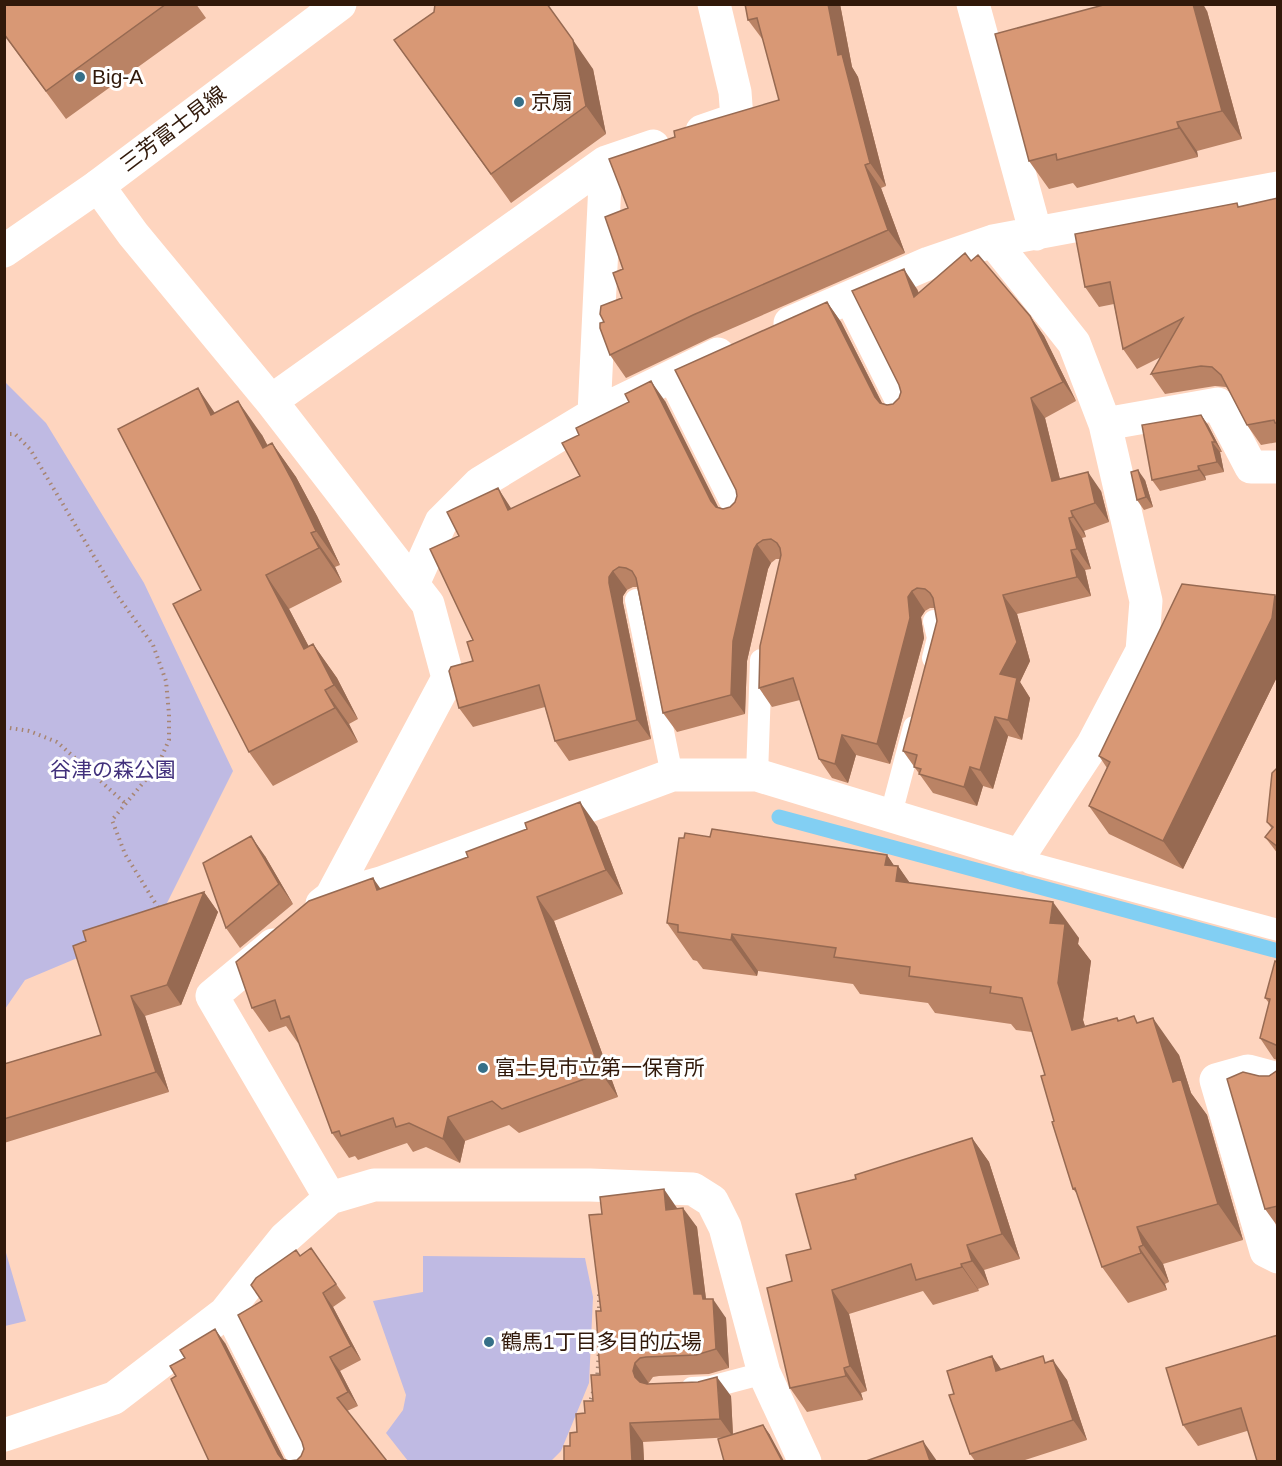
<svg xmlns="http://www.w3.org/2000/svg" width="1282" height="1466" font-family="Arial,'Noto Sans JP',sans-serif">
  <rect width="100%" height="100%" fill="#fed5bf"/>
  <path fill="#bfbae3" d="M 5,382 L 46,423 L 144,583 L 233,771 L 156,925 L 25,980 L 5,1009 Z
    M 4,1246 L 26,1321 L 5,1326 L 4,1326 Z
    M 423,1256 L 585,1258 L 593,1297 L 589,1383 L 561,1451 L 551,1461 L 408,1461 L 386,1433 L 403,1410 L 406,1395 L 373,1301 L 423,1292 Z"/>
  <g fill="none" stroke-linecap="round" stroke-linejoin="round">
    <path stroke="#82cff3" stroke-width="15" d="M 779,817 L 1278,951"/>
    <path stroke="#a78572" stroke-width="4" stroke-dasharray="1.5 4.5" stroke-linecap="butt" d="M 4,434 L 15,434 L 30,449 L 117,595 L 153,645 L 166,681 L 169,714 L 169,740 L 158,765 L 112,820 L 125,854 L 159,909
      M 4,727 L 29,731 L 57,742 L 125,803
      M 599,1314 L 599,1294
      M 597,1380 L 599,1351
      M 589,1405 L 594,1389"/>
    <path stroke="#fff" stroke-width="22" d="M 845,299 L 901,411
      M 669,379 L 737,515
      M 636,600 L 672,775
      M 933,658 L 938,638 L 934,621
      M 757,775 L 761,660
      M 891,814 L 914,727
      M 1020,855 L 1030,863 L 1278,930
      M 225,1313 L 300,1462
      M 692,1388 L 711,1387 L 764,1373"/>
    <path stroke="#fff" stroke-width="33" d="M 973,4 L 1036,234
      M 702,131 L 737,119 L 735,92 L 714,4
      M 98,186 L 133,234 L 271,401 L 428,604 L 448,678 L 331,897 L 322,904
      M 790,323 L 929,263 L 993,241 L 1278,188
      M 271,401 L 606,162 L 653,146
      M 594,414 L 606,162
      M 1105,424 L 1218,404 L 1251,467 L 1278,467
      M 413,584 L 441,522 L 480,483 L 594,414 L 718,354
      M 335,896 L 381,883 L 672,775 L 757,775 L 1020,855 L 1093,744 L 1142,651 L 1146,601 L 1105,424 L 1074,343 L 993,241
      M 273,945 L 212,996 L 330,1198
      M 1278,1079 L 1248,1071 L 1216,1080 L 1266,1251 L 1278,1257
      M 4,1435 L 114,1398 L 225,1313 L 285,1238 L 330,1198 L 374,1185 L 590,1185 L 693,1189 L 712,1201 L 725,1227 L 764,1373 L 805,1462"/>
    <path stroke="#fff" stroke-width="33" d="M 4,251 L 98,186 L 340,4"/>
  </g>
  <path fill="#ba8365" d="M 4,4 L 196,4 L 206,18 L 66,119 L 4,35 Z
    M 745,4 L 840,4 L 852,67 L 858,77 L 886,186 L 881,188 L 905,253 L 710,338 L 626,378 L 610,355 L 604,322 L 622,298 L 623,269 L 628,208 L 779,100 L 763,40 L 748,20 Z
    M 1207,11 L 1242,139 L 1197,151 L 1198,157 L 1077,188 L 1073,183 L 1049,189 L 1029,161 Z
    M 434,12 L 593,69 L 606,134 L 511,203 L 394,40 Z
    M 1278,198 L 1278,442 L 1261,445 L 1247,425 L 1228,389 L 1226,387 L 1215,386 L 1165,394 L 1151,374 L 1161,357 L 1137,369 L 1123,349 L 1114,304 L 1099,307 L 1085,287 L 1240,207 Z
    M 971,261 L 1030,316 L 1044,336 L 1076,401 L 1045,418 L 1060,479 L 1101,491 L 1109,522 L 1084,531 L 1086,537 L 1082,538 L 1091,569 L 1085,570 L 1091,596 L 1017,614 L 1030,661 L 1020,682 L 1030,698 L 1022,740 L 1008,736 L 993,789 L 983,786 L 977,806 L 933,793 L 903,751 L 937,621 L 935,608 L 930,608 L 925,611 L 921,617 L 924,638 L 890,764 L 856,755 L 848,783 L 832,778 L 819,759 L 800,700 L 772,707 L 759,688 L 780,559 L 776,559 L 771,563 L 768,569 L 747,661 L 745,714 L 677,732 L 663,713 L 637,587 L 633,587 L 627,590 L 623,596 L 623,603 L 651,739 L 569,761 L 555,741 L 545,707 L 473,727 L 459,708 L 473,661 L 473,640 L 459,536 L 512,509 L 580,476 L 665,401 L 718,507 L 723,509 L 730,507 L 735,502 L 827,302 L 841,322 L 882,403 L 887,405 L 893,404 L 899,398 L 901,392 L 917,289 L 919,293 Z
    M 215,413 L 262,435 L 268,446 L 272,443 L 296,477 L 317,516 L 340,565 L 335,567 L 342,582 L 289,609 L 309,647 L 313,644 L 337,678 L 358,719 L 349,724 L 358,742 L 273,786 L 249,752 L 201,590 Z
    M 1201,415 L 1208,425 L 1222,452 L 1220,452 L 1224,472 L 1205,476 L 1206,480 L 1160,491 L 1152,480 Z
    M 1145,480 L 1153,507 L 1144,510 L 1137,500 Z
    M 1275,595 L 1278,599 L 1278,675 L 1183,869 L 1109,834 L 1089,806 L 1107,768 L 1099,756 Z
    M 1278,767 L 1278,854 L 1265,837 L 1272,829 L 1267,822 Z
    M 597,826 L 623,894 L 554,921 L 618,1097 L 519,1133 L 509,1125 L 465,1141 L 460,1163 L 426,1147 L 413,1152 L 407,1143 L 358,1160 L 355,1156 L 349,1158 L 332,1133 L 299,1043 L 298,1043 L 286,1026 L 269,1032 L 252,1008 L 380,889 Z
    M 710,837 L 887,855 L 894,866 L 898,866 L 909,883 L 1079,938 L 1078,944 L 1091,961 L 1083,1020 L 1085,1026 L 1117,1018 L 1120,1021 L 1139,1022 L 1179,1055 L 1191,1093 L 1207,1115 L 1243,1240 L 1163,1264 L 1169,1282 L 1165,1284 L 1167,1290 L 1128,1303 L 1102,1267 L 1078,1195 L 1073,1189 L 1054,1121 L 1045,1075 L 1032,1032 L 1016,1030 L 1011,1024 L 935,1013 L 928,1003 L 860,994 L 853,984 L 758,971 L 757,976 L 703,969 L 697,961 L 693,960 L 667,923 Z
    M 265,856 L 293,904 L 240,948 L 226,928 Z
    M 204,892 L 218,912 L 181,1005 L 145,1016 L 169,1092 L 4,1143 L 4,1064 L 101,1035 L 86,941 Z
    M 1278,962 L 1278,1060 L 1274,1059 L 1260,1038 L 1269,1003 L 1265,998 Z
    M 1278,1070 L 1278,1227 L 1265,1209 L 1259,1076 L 1269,1076 Z
    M 972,1138 L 989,1162 L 1020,1259 L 984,1270 L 989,1285 L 978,1289 L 979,1291 L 933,1305 L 923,1291 L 849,1314 L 867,1391 L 861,1393 L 863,1400 L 807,1412 L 790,1388 L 792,1281 L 811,1249 L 856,1179 Z
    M 677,1208 L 697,1227 L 706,1299 L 726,1318 L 729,1368 L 709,1374 L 659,1376 L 653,1377 L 648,1384 L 731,1396 L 733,1434 L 763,1425 L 770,1435 L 643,1442 L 644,1461 L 564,1461 L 585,1413 L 593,1401 L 600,1375 L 601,1311 Z
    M 311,1248 L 346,1298 L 333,1307 L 361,1360 L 340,1371 L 358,1406 L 347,1411 L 387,1461 L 209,1461 L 176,1376 L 185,1358 L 225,1343 L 284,1459 L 289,1461 L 297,1460 L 301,1456 L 304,1449 L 302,1442 L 262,1301 L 300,1256 Z
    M 1278,1335 L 1247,1431 L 1198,1446 L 1183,1425 Z
    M 992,1356 L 1001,1370 L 1048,1362 L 1067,1380 L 1087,1440 L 1022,1461 L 975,1461 L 970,1454 L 954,1394 Z"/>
  <path fill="#976a52" d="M 828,4 L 840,4 L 852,67 L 858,77 L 886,186 L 870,163 L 838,55 Z
    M 1193,4 L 1203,4 L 1207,11 L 1242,139 L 1222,111 Z
    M 573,40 L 593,69 L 606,134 L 586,106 Z
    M 1177,122 L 1197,151 L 1198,157 L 1179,128 Z
    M 865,165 L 881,188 L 905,253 L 888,230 Z
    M 904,269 L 917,289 L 927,317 L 914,297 Z
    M 827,302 L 841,322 L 889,417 L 875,397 Z
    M 1030,316 L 1044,336 L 1076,401 L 1063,382 Z
    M 651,381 L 665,401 L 725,521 L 711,501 Z
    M 198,388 L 221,422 L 211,415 Z
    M 1031,398 L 1045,418 L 1065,500 L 1052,481 Z
    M 238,401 L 262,435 L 286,482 L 263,448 Z
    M 1201,415 L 1208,425 L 1222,452 L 1215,442 Z
    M 1212,442 L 1220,452 L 1224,472 L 1217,462 Z
    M 272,443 L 296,477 L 317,516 L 340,565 L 316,531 Z
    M 1198,466 L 1205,476 L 1206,480 L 1199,470 Z
    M 1138,470 L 1145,480 L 1153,507 L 1146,497 Z
    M 1088,472 L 1101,491 L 1109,522 L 1095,503 Z
    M 498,488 L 511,508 L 522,530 L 508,510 Z
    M 1071,511 L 1084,531 L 1086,537 L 1073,517 Z
    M 1069,518 L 1082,538 L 1091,569 L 1077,549 Z
    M 311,533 L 335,567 L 342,582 L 319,548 Z
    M 757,544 L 771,563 L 768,569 L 747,661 L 745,714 L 731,695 L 733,641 L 754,549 Z
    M 1071,550 L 1085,570 L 1091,596 L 1077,577 Z
    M 613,571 L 627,590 L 623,596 L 623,603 L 651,739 L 637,720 L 609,583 L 609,577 Z
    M 266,575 L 289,609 L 328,683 L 304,649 Z
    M 912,591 L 925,611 L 921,617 L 924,638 L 890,764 L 877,744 L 908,597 Z
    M 1003,595 L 1017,614 L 1030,661 L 1020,682 L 1030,698 L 1022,740 L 1008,720 L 1000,674 Z
    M 1275,595 L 1278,599 L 1278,675 L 1183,869 L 1163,841 Z
    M 313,644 L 337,678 L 358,719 L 334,685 Z
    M 325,690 L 349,724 L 358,742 L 335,708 Z
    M 995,717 L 1008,736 L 993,789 L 980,770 Z
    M 842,735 L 856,755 L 848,783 L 835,764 Z
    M 970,767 L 983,786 L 977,806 L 964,787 Z
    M 580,802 L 597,826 L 623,894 L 606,870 Z
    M 251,836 L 265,856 L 293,904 L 279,884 Z
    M 887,855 L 897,870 L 898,866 L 924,903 L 922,918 L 885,865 Z
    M 373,878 L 390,902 L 377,890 Z
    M 204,892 L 218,912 L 181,1005 L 167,985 Z
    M 537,897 L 554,921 L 618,1097 L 601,1073 Z
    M 1053,902 L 1079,938 L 1078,944 L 1091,961 L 1083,1020 L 1098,1067 L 1072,1030 L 1058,983 L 1050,923 Z
    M 732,934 L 758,971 L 757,976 L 731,940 Z
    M 131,996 L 145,1016 L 169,1092 L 156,1072 Z
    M 1153,1018 L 1179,1055 L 1191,1093 L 1207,1115 L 1243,1240 L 1218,1204 L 1173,1082 Z
    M 448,1117 L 465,1141 L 460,1163 L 443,1139 Z
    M 972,1138 L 989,1162 L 1020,1259 L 1002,1234 Z
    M 664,1189 L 677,1208 L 680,1229 L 666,1210 Z
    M 683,1208 L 697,1227 L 706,1299 L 713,1299 L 726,1318 L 729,1368 L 716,1349 L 694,1294 Z
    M 1137,1227 L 1163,1264 L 1169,1282 L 1143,1245 Z
    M 967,1245 L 984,1270 L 989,1285 L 972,1261 Z
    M 1139,1247 L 1165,1284 L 1167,1290 L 1141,1253 Z
    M 961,1264 L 978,1289 L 979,1291 L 962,1267 Z
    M 832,1290 L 849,1314 L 867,1391 L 850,1366 Z
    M 323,1293 L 333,1307 L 361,1360 L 351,1346 Z
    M 215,1329 L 225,1343 L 285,1461 L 278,1454 Z
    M 992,1356 L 1006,1376 L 996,1371 Z
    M 330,1357 L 340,1371 L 358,1406 L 348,1392 Z
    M 1053,1360 L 1067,1380 L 1087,1440 L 1073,1420 Z
    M 635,1363 L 648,1382 L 647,1390 L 635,1377 L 633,1371 Z
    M 844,1368 L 861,1393 L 863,1400 L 846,1376 Z
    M 717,1377 L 731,1396 L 733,1437 L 720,1419 Z
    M 630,1423 L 643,1442 L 644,1461 L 632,1461 Z
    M 763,1425 L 770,1435 L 784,1461 L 782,1461 Z
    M 923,1441 L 937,1461 L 930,1461 Z"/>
  <path fill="#d89875" stroke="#976a52" stroke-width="1.5" d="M 4,4 L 166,4 L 46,91 L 4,34 Z
    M 435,4 L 547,4 L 573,40 L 586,106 L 491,174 L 394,40 L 434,12 Z
    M 745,4 L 828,4 L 838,55 L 842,54 L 870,163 L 865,165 L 888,230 L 693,315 L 610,355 L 600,328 L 600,323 L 604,322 L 600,314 L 601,306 L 622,298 L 613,273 L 623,269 L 605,217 L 628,208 L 609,159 L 675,137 L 674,131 L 779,100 L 757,18 L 748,20 Z
    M 1107,4 L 1193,4 L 1222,111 L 1177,122 L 1179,128 L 1057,160 L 1056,154 L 1029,161 L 995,34 Z
    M 1278,198 L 1278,423 L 1275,423 L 1274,420 L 1247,425 L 1221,375 L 1212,367 L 1201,366 L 1151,374 L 1183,318 L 1123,349 L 1110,282 L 1085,287 L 1075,234 L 1237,203 L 1238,207 Z
    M 965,253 L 971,261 L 978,255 L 1030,316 L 1063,382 L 1031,398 L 1052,481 L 1088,472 L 1095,503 L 1071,511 L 1073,517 L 1069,518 L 1077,549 L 1071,550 L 1077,577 L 1003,595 L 1017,642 L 1000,674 L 1017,678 L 1008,720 L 995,717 L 980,770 L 970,767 L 964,787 L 919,774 L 921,769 L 914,767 L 917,755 L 903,751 L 937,621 L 933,598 L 930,593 L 925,589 L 917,588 L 912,591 L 908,597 L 910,618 L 877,744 L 842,735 L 835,764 L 819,759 L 793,678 L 759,688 L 760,646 L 781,555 L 780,548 L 777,543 L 771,539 L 763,540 L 757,544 L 754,549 L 733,641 L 731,695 L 663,713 L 636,578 L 632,571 L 626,568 L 619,567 L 613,571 L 609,577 L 609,583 L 637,720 L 555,741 L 539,685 L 459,708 L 449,671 L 451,667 L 473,661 L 467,642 L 473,640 L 430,549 L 459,536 L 447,512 L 498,488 L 508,510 L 580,476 L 562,443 L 579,435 L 576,428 L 629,402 L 625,394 L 651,381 L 711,501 L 716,507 L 723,509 L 730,507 L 735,502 L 737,496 L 736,490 L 675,370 L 827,302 L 875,397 L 880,403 L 887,405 L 893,404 L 899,398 L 901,392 L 899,385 L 852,291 L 904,269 L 914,297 Z
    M 198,388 L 211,415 L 238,401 L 263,448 L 272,443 L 293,482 L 316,531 L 311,533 L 319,548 L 266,575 L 304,649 L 313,644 L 334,685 L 325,690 L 335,708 L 249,752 L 173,604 L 201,590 L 118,429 Z
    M 1201,415 L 1215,442 L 1212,442 L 1217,462 L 1198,466 L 1199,470 L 1152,480 L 1142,425 Z
    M 1138,470 L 1146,497 L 1137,500 L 1131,472 Z
    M 1182,584 L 1275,595 L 1272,618 L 1163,841 L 1089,806 L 1110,762 L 1099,756 Z
    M 1278,767 L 1278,847 L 1265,837 L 1273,827 L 1267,822 L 1272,773 Z
    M 580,802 L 606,870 L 537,897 L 601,1073 L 502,1109 L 492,1101 L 448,1117 L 443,1139 L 409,1123 L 396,1127 L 393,1118 L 341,1136 L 339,1131 L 332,1133 L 289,1016 L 281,1019 L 275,1000 L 252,1008 L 236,962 L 309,901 L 373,878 L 377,890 L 468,857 L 466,852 L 527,829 L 525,823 Z
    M 712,829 L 887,855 L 885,865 L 898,866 L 896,881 L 1053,902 L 1050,923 L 1065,924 L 1058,983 L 1072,1030 L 1117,1018 L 1118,1021 L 1134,1016 L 1137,1023 L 1153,1018 L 1173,1082 L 1181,1079 L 1218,1204 L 1137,1227 L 1143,1245 L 1139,1247 L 1141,1253 L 1102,1267 L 1075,1188 L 1073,1189 L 1052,1122 L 1054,1121 L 1041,1076 L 1045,1075 L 1022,998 L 990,993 L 991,987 L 909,976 L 910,967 L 834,957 L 836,948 L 732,934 L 731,940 L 678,932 L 678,925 L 667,923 L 679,838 L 684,838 L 685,833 L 710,837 Z
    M 251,836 L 279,884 L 226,928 L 203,863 Z
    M 204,892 L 167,985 L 131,996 L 156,1072 L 4,1119 L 4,1064 L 101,1035 L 73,946 L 86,941 L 83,931 Z
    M 1275,961 L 1278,962 L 1278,1046 L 1260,1038 L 1270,999 L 1265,998 Z
    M 1278,1070 L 1278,1206 L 1265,1209 L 1227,1079 L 1243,1072 L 1259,1076 L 1269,1076 Z
    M 972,1138 L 1002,1234 L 967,1245 L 972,1261 L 961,1264 L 962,1267 L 916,1280 L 911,1264 L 832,1290 L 850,1366 L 844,1368 L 846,1376 L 790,1388 L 767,1288 L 792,1281 L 786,1255 L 811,1249 L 796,1194 L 856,1179 L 855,1175 Z
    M 664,1189 L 666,1210 L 683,1208 L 694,1294 L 702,1294 L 703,1299 L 713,1299 L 716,1349 L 696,1355 L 646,1357 L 640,1358 L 635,1363 L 633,1371 L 635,1377 L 640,1382 L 647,1384 L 698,1382 L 717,1377 L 720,1419 L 630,1423 L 632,1461 L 564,1461 L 564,1446 L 570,1446 L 570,1433 L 577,1432 L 576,1414 L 585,1413 L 584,1401 L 593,1401 L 591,1375 L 600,1375 L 596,1311 L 601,1311 L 589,1215 L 602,1214 L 600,1197 Z
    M 311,1248 L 336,1284 L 323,1293 L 351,1346 L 330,1357 L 348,1392 L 337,1398 L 387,1461 L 209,1461 L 171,1379 L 176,1376 L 170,1366 L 185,1358 L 180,1350 L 215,1329 L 278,1454 L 282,1459 L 289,1461 L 297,1460 L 301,1456 L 304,1449 L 302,1442 L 238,1315 L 262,1301 L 251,1285 L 256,1278 L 296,1250 L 300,1256 Z
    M 1278,1335 L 1278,1461 L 1257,1461 L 1241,1408 L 1183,1425 L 1166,1368 Z
    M 992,1356 L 996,1371 L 1043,1356 L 1045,1363 L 1053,1360 L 1073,1420 L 970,1454 L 949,1395 L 954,1394 L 947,1371 Z
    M 763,1425 L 782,1461 L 724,1461 L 718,1439 Z
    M 923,1441 L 930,1461 L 866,1461 Z"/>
  <g fill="#366f88" stroke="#fff" stroke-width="2">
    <circle cx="80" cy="77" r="6"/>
    <circle cx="519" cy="102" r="6"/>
    <circle cx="483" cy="1068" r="6"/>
    <circle cx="489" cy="1342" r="6"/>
  </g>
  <g text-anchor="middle" stroke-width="6" stroke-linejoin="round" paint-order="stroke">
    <g font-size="21" fill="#31190a" stroke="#fff" text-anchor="start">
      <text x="92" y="84">Big-A</text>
      <text x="531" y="109">京扇</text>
      <text x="495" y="1075">富士見市立第一保育所</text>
      <text x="501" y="1349">鶴馬1丁目多目的広場</text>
    </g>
    <g font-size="21" fill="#31190a" stroke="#fff">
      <text transform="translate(173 129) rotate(-37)" y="7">三芳富士見線</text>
    </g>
    <g font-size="21" fill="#42317c" stroke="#fff">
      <text x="113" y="777">谷津の森公園</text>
    </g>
  </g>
  <rect width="1282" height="1466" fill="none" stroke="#31190a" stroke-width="12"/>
</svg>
